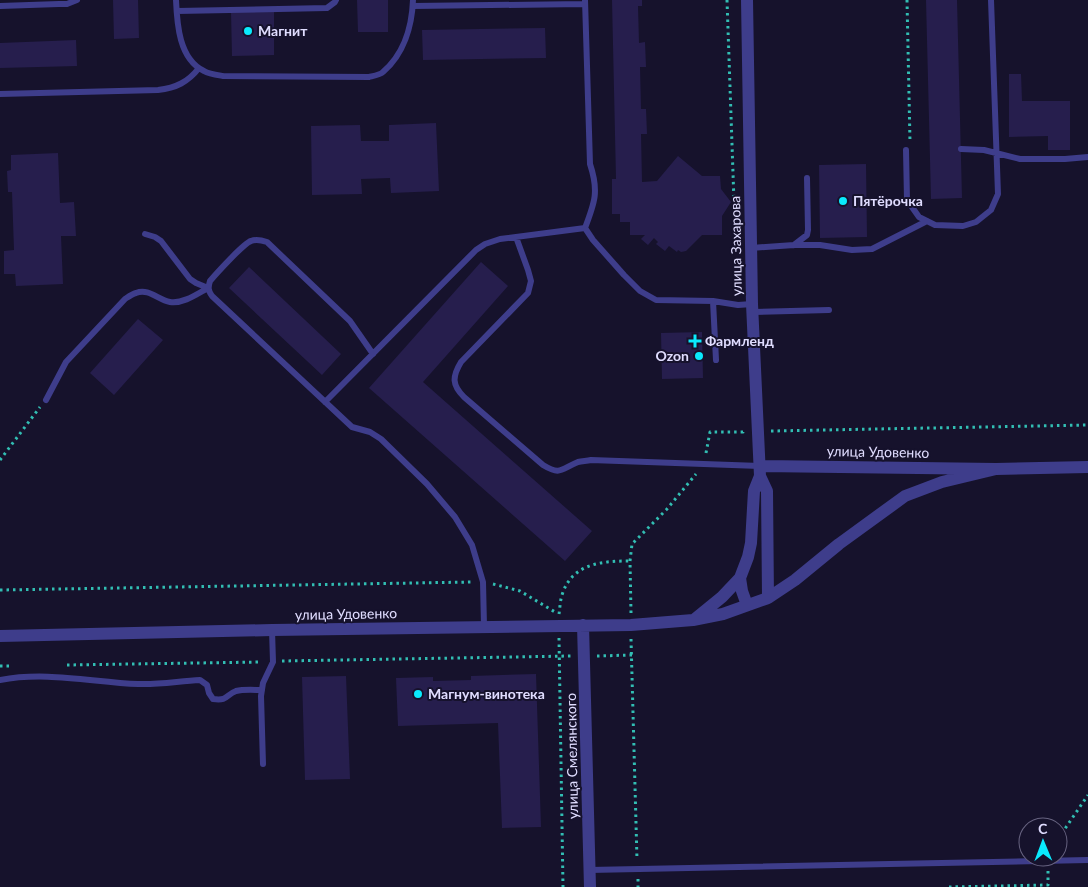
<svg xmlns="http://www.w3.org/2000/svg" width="1088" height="887" font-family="Lato,sans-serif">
  <rect width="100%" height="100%" fill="#16122c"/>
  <path fill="#261e4d" d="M 113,0 L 138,0 L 139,38 L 114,39 Z
    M 357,0 L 388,0 L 388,32 L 358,32 Z
    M 612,0 L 642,0 L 642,6 L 638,6 L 639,43 L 645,42 L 646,67 L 640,67 L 641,109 L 646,109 L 647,134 L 641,134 L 642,182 L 657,181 L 678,156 L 702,176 L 720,176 L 721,189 L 731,202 L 722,216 L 722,235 L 702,235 L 686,251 L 681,252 L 678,250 L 677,252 L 669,246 L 665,251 L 656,244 L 658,242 L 654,238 L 648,245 L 641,239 L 645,235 L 630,235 L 630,222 L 620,222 L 620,214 L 612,214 L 612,179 L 616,179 Z
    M 926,0 L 957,0 L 962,198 L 931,199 Z
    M 231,12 L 274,12 L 274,55 L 232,56 Z
    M 545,28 L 546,58 L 423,60 L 422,30 Z
    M 76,40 L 77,66 L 0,68 L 0,43 Z
    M 1009,74 L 1021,74 L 1022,101 L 1070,101 L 1070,150 L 1048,150 L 1048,136 L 1009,137 Z
    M 436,123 L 439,191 L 391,193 L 390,178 L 361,179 L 362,194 L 312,195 L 311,126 L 360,125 L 361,141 L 389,141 L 389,125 Z
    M 58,153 L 60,203 L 74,202 L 76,236 L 61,236 L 63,284 L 16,286 L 15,274 L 4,274 L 4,251 L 14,250 L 12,192 L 8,192 L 7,171 L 11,170 L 11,155 Z
    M 866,164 L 867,237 L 820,238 L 819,165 Z
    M 481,262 L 508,286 L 423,382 L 592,531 L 565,561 L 369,388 Z
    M 249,267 L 341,354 L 322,375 L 229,288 Z
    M 138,319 L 163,340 L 114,395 L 90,373 Z
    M 702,332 L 703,378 L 662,379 L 661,333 Z
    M 536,674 L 541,827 L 502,828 L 498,723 L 398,726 L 396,678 L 433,677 L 433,681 L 471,680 L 471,676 Z
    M 346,676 L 350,779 L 305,780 L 302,677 Z"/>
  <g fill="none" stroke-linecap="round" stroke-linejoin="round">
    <path stroke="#32beb3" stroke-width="3" stroke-dasharray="2.5 4" stroke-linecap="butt" d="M 727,0 L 734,202
      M 907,0 L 910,142
      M 771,431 L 1088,425
      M 706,453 L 710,432 L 743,432 L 743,430
      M 0,460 L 40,407
      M 493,584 L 520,591 L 555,612
      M 0,590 L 472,582
      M 631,613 L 630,561 L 632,544 L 667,509 L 696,474
      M 559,614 C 560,608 560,601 562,595 C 572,563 602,561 630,561
      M 559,638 L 563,887
      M 631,639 L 637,860
      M 597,656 L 632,655
      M 282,661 L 571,656
      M 67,665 L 261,662
      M 0,666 L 9,666
      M 1058,839 L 1088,795
      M 638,879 L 638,887
      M 949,887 L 1048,885 L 1048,869"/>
    <path stroke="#3e3d8b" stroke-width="6" d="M 176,0 C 177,24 179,59 204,71 C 209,74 217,75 223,76 L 369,77 C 373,76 380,75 383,72 C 404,54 412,26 413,0
      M 0,6 L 59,4 L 67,4 L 77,0
      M 413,6 L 585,4
      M 177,11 L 327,8 L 335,2 L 336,0
      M 0,94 L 158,90 C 176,88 188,82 199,68
      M 961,149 L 984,150 L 1020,159 L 1065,159 L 1088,157
      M 906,150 L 907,200 L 919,217 L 935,225 L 963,226 L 976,222 L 991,210 L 998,194 L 991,0
      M 585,228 L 593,240 L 624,275 L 640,291 L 656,300 L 713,301 L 738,305 L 752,304
      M 145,234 L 155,237 L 161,241 L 190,279 L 196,283 L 208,288
      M 516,237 L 528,270 L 531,281 L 528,293 L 461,362 C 452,377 452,385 464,397 L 543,465 C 561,476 561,469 578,462 C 582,461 586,461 591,460 L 760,466
      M 794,245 L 807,235 L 808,230 L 807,178
      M 751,248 L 794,245 L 820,245 L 852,250 L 872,249 L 927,221
      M 713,301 L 716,360
      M 753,312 L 829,310
      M 373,354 L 350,321 L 267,242 C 261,240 256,239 251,241 C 244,243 216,274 210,281 C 208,287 208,291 212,296 L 352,427 L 370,432 L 381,439 L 427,484 L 455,517 L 472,545 L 483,582 L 484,626
      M 46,400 L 66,362 L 125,299 C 128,297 132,294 136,293 C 149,288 158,300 170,302 C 183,304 197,294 208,288
      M 325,402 L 476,250 L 485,244 L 500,239 L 585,228 C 595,202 599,191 590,164 L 585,0
      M 0,680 C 46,671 92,682 138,684 C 159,685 179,681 200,680 L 207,685 L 209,693 L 213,699 C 229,701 225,695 236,691 C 244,689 254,690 262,690
      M 263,764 L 261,696 L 263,683 L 273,662 L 272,630
      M 589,870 L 1088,860"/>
    <path stroke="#3e3d8b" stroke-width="12" d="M 760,466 L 996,469 L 1088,467
      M 760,476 L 767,491 L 768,598
      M 740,578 L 742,591 L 747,605
      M 695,619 L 722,597 L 740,578 L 748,557 L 751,543 L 754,491 L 760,476 L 752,304 L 747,0
      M 583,625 L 590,887
      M 0,636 L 272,630 L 631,625 L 693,620 L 723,614 L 768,598 L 795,580 L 839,544 L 905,496 L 942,482 L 996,469"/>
  </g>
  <g fill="#0aeafd" stroke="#16122c" stroke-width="2">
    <circle cx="248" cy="31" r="5"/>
    <circle cx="843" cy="201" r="5"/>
    <path d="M692.5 333.5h5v5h5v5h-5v5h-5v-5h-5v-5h5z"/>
    <circle cx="699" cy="356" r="5"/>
    <circle cx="418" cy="694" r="5"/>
  </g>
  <g text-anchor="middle" stroke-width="4" stroke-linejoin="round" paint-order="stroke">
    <g font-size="14" font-weight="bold" fill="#e0ddff" stroke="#16122c" text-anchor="start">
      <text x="258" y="36">Магнит</text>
      <text x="853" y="206">Пятёрочка</text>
      <text x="705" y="346">Фармленд</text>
      <text x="689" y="361" text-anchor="end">Ozon</text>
      <text x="428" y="699">Магнум-винотека</text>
    </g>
    <g font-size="14" fill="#e0ddff" stroke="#16122c">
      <text transform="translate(736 246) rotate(-91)" y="5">улица Захарова</text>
      <text transform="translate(878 452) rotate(1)" y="5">улица Удовенко</text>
      <text transform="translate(346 614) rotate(-1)" y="5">улица Удовенко</text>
      <text transform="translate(572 756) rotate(-91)" y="5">улица Смелянского</text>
    </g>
  </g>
  <g transform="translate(1043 842) rotate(359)"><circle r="24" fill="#16122c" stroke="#676380"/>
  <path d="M0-4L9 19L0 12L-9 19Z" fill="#0aeafd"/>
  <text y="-8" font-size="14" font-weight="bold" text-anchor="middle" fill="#e0ddff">С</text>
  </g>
</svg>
